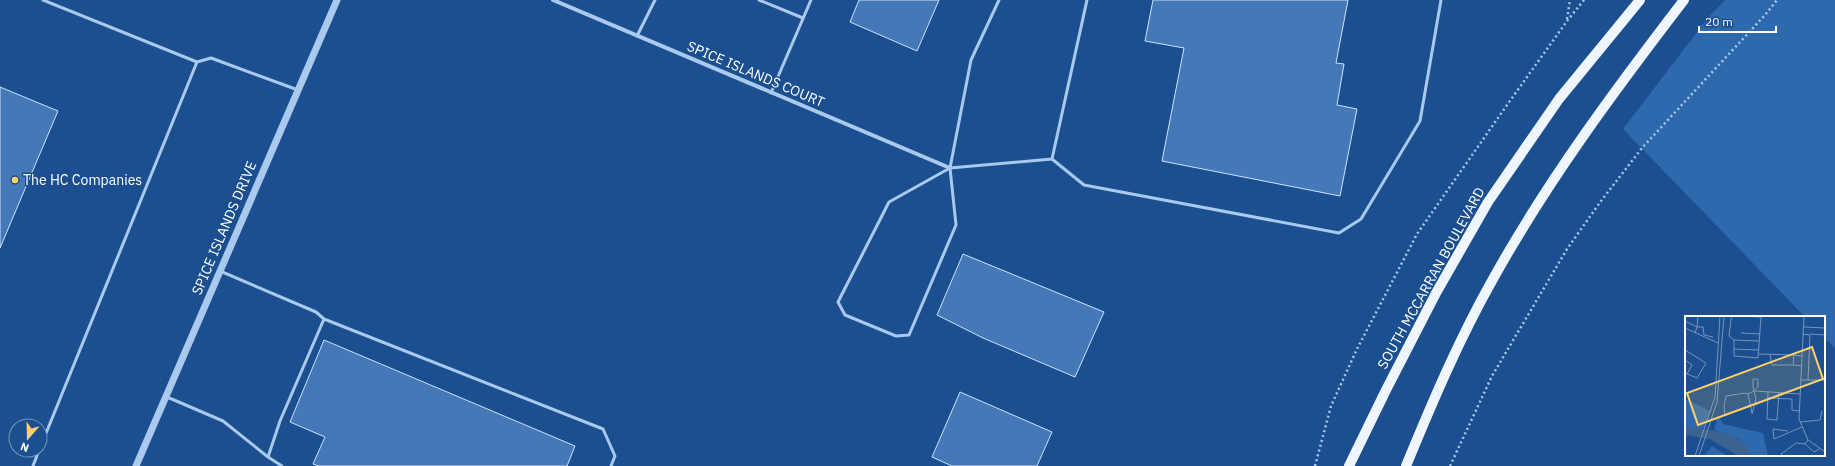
<svg xmlns="http://www.w3.org/2000/svg" width="1835" height="466" font-family="'IBM Plex Sans',sans-serif">
  <rect width="100%" height="100%" fill="#1b4f8f"/>
  <path fill="#2e69ad" d="M 1725,0 L 1835,0 L 1835,348 L 1824,337 L 1824,317 L 1805,317 L 1623,129 L 1707,19 Z"/>
  <path fill="#4478b7" stroke="#cfe3fa" d="M 859,0 L 939,0 L 917,51 L 850,22 Z
    M 1153,0 L 1348,0 L 1336,63 L 1344,64 L 1337,105 L 1357,109 L 1340,196 L 1162,161 L 1184,48 L 1145,41 Z
    M 0,87 L 58,111 L 0,248 Z
    M 963,254 L 1104,312 L 1075,377 L 983,338 L 937,315 Z
    M 324,340 L 575,446 L 567,466 L 319,466 L 313,464 L 325,437 L 290,422 Z
    M 960,392 L 1052,432 L 1037,466 L 952,466 L 932,457 Z"/>
  <g fill="none" stroke-linecap="round" stroke-linejoin="round">
    <path stroke="#a9c9ee" stroke-width="2.5" stroke-dasharray="2 3" stroke-linecap="butt" d="M 1567,19 L 1570,0
      M 1315,466 L 1331,406 L 1357,349 L 1417,234 L 1507,105 L 1567,21 L 1584,0
      M 1450,466 L 1492,376 L 1567,249 L 1601,201 L 1642,148 L 1765,15 L 1777,0"/>
    <path stroke="#a9c9ee" stroke-width="3" d="M 43,0 L 197,62
      M 759,0 L 803,18
      M 999,0 L 971,60 L 950,168 L 956,225 L 909,335 L 896,336 L 845,315 L 838,302 L 889,202 L 950,168 L 1052,159
      M 1087,0 L 1052,159 L 1084,185 L 1339,233 L 1361,219 L 1420,121 L 1441,0
      M 637,36 L 655,0
      M 771,93 L 811,0
      M 324,319 L 603,429 L 615,456 L 611,466
      M 167,397 L 223,421 L 268,457 L 280,421 L 324,319 L 316,312 L 220,271
      M 40,448 L 197,62 L 211,58 L 298,90
      M 268,457 L 282,466
      M 33,466 L 39,450"/>
    <path stroke="#a9c9ee" stroke-width="4" d="M 553,0 L 950,168"/>
    <path stroke="#a9c9ee" stroke-width="7" d="M 136,466 L 337,0"/>
    <path stroke="#f0f6ff" stroke-width="10" d="M 1349,466 L 1386,390 L 1436,293 L 1488,202 L 1559,99 L 1640,0
      M 1406,466 C 1432,403 1459,339 1493,279 C 1548,180 1615,90 1684,0"/>
  </g>
  <circle fill="#ffd166" stroke="#1b4f8f" stroke-width="1.5" cx="15" cy="180" r="4"/>
  <g text-anchor="middle" stroke-width="3" stroke-linejoin="round" paint-order="stroke">
    <g font-size="14" fill="#fff" stroke="#1b4f8f">
      <text transform="translate(756 74) rotate(23)" y="5">SPICE ISLANDS COURT</text>
      <text transform="translate(224 228) rotate(-67)" y="5">SPICE ISLANDS DRIVE</text>
      <text transform="translate(1431 278) rotate(-61)" y="5">SOUTH MCCARRAN BOULEVARD</text>
    </g>
    <g font-size="14" fill="#fff" stroke="#1b4f8f" text-anchor="start">
      <text x="23" y="185">The HC Companies</text>
    </g>
  </g>
  <g transform="translate(1685 316)">
    <rect width="140" height="140" fill="#1b4f8f"/>
    <path d="M 0,83 L 25,95 L 18,113 L 0,112 ZM 33,99 L 38,108 L 78,117 L 83,140 L 67,140 L 54,123 L 29,114 ZM 27,130 L 42,140 L 19,140 Z" fill="#2e69ad"/>
    <path d="M 0,112 L 13,112 L 45,118 L 60,128 L 67,140 L 53,140 L 25,123 L 0,119 Z" fill="#3c6290"/>
    <path fill="none" stroke="#7695bc" stroke-width="1" d="M 13,0 L 12,11 L 18,11 L 19,19 L 28,21M 48,0 L 46,3 L 44,20 L 49,24 L 49,40 L 73,42 L 76,1M 56,0 L 76,1M 119,0 L 114,103 L 123,124 L 140,136M 0,5 L 12,11 L 10,17M 119,11 L 140,12M 0,12 L 33,27M 56,17 L 75,18M 125,18 L 140,19M 49,24 L 74,25M 48,33 L 74,34M 0,34 L 21,47 L 12,62 L 0,57M 74,38 L 109,39M 85,39 L 87,49 L 108,49M 0,44 L 7,49 L 2,58M 117,50 L 108,49 L 109,39 L 117,40M 116,64 L 123,64 L 125,19 L 118,18M 123,64 L 140,64M 70,75 L 115,78M 83,76 L 82,103 L 92,104 L 94,76M 63,78 L 69,75 L 73,71 L 73,63 L 68,63 L 68,71 L 71,83 L 67,98M 83,82 L 107,83 L 107,94 L 114,95M 40,100 L 39,90 L 41,80 L 60,77 L 63,78 L 67,97M 115,106 L 135,104 L 137,95M 103,115 L 88,113 L 89,123 L 117,111M 120,128 L 129,136 L 134,133M 10,140 L 30,81 L 35,0M 14,140 L 32,86 L 39,0M 98,140 L 96,138 L 111,127 L 120,128 L 123,124"/>
    <path fill="#ffd166" fill-opacity="0.15" stroke="#ffd166" stroke-width="2" d="M 127,31 L 138,63 L 13,109 L 2,77 Z"/>
    <rect width="140" height="140" fill="none" stroke="#fff" stroke-width="2"/>
  </g>
  <g transform="translate(28 438) rotate(200)"><circle r="19" fill="#1b4f8f" stroke="#7695bc"/>
  <path d="M0-3L7 15L0 10L-7 15Z" fill="#ffd166"/>
  <text y="-6" font-size="11" font-weight="bold" text-anchor="middle" fill="#ffffff">N</text>
  </g>
  <path d="M1699 26v6h77v-6" fill="none" stroke="#ffffff" stroke-width="2"/>
  <text x="1705" y="26" font-size="12" fill="#ffffff" stroke="#1b4f8f" stroke-width="3" paint-order="stroke">20 m</text>
</svg>
